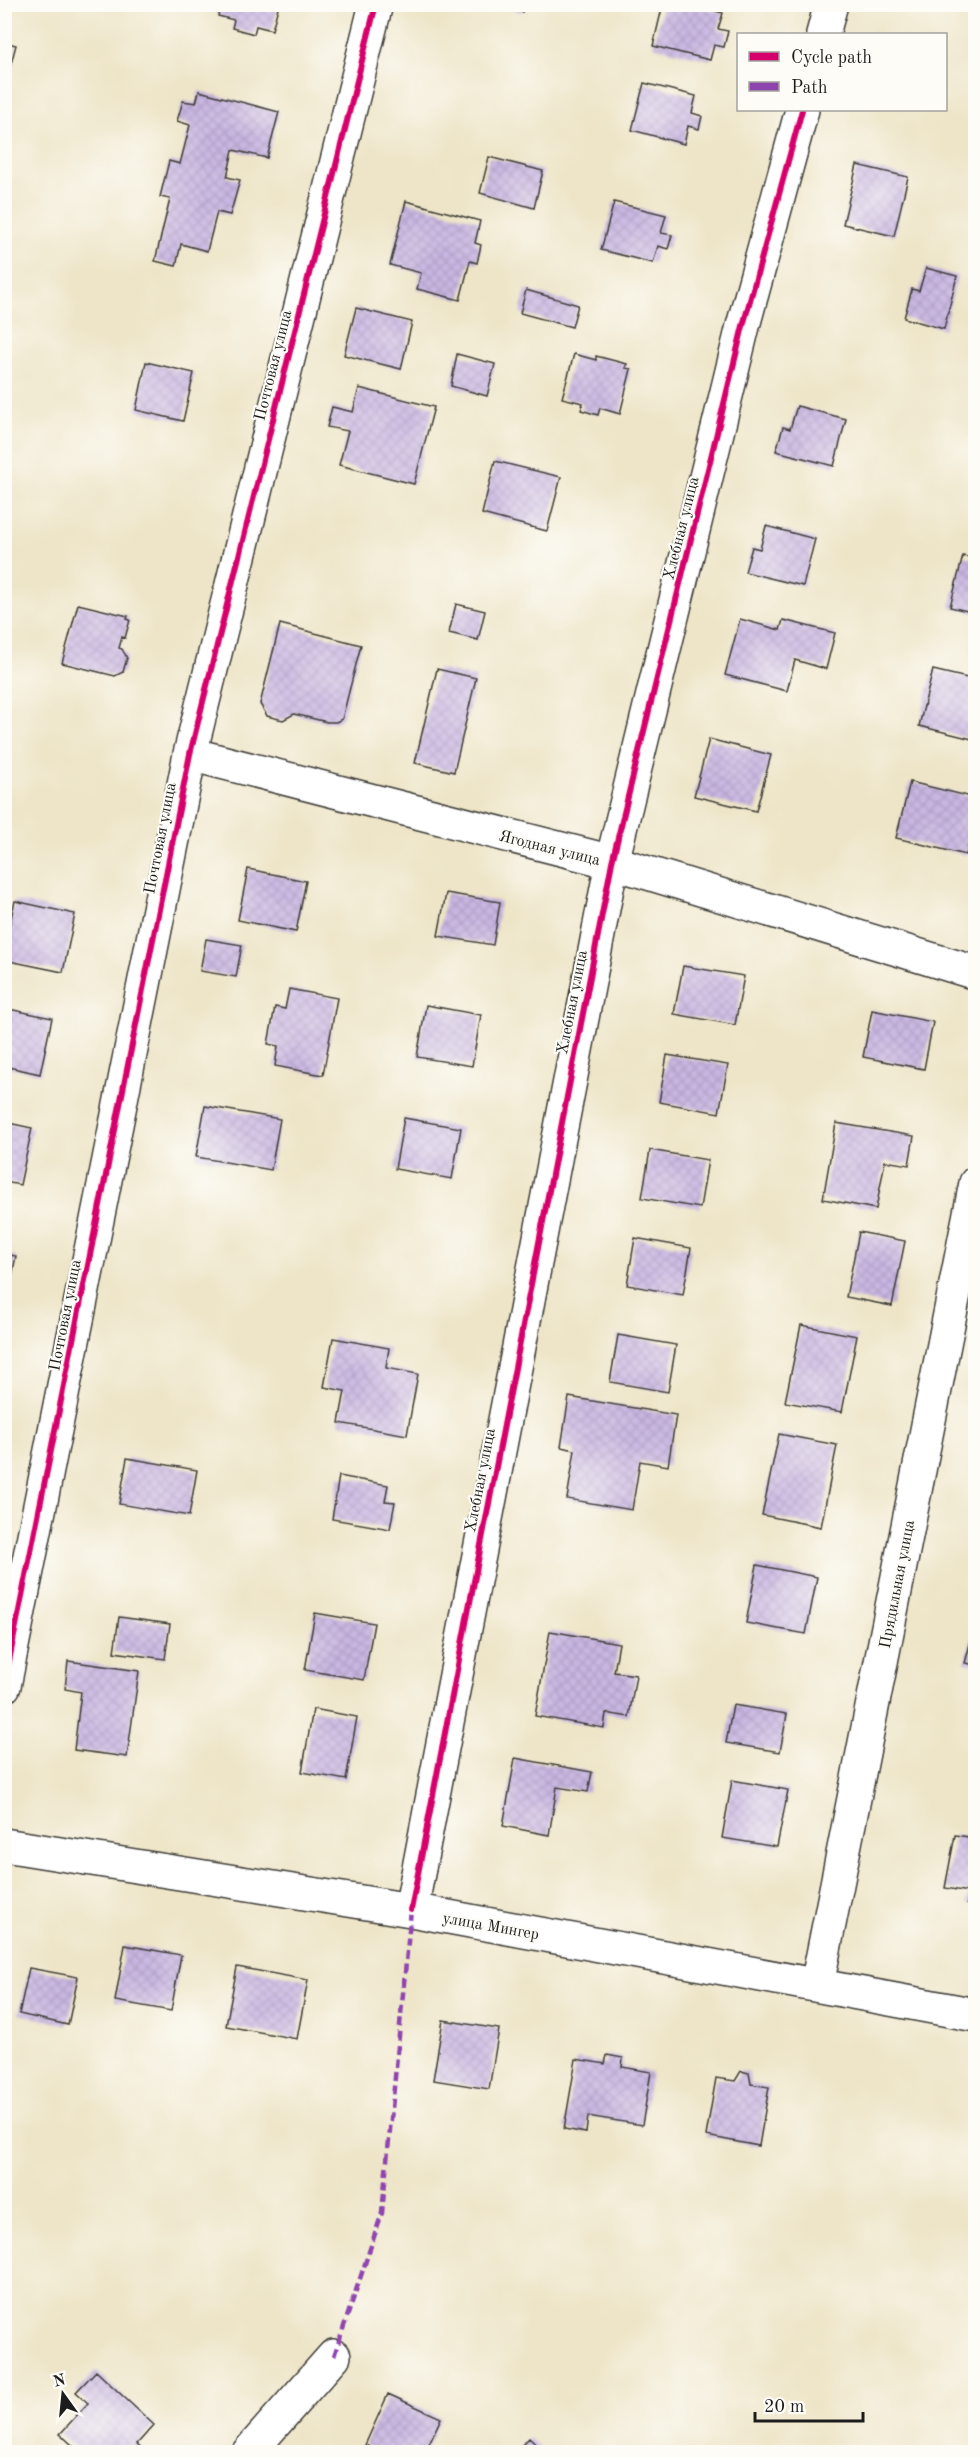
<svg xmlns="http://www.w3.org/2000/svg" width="980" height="2457" font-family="'Old Standard TT',serif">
  <defs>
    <pattern id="building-cross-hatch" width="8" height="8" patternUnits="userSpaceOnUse" patternTransform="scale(1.5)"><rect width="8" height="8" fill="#c9b6e2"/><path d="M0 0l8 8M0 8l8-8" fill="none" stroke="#ac9cc1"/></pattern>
  </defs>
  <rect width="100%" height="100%" fill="#fdfcf7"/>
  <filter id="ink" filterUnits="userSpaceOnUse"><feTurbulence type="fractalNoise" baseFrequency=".0167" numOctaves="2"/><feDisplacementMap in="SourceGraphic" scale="12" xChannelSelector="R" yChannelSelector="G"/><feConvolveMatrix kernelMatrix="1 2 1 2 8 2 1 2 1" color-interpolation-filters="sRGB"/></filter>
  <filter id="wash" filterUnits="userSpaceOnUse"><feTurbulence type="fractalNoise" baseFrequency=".008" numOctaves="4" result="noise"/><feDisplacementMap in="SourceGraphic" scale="24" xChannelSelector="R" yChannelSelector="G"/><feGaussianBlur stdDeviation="1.35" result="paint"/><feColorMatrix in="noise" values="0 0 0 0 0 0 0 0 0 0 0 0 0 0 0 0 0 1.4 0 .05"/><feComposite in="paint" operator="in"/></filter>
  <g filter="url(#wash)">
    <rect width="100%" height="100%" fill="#eee5c8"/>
    <g id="blocks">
      <path fill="url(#building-cross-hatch)" d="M 221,4 L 279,4 L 272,30 L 256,26 L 254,34 L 232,28 L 234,20 L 218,16 Z
        M 497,4 L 524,4 L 522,12 Z
        M 663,4 L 689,4 L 723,13 L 718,29 L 728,31 L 724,47 L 714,45 L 710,60 L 653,46 Z
        M 4,42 L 16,45 L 5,86 L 4,86 Z
        M 644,83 L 696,96 L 692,113 L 702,116 L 699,129 L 688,126 L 684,144 L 632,130 Z
        M 199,91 L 279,112 L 267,158 L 233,150 L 227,177 L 240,180 L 230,215 L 217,212 L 207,251 L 181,244 L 176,266 L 155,261 L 170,199 L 160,197 L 169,161 L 180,164 L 190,125 L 177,121 L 183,101 L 196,103 Z
        M 489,157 L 543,171 L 534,208 L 480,193 Z
        M 857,165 L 908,177 L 894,236 L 843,224 Z
        M 406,201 L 480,221 L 475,243 L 481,245 L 477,263 L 470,261 L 460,300 L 417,289 L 421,273 L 390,265 Z
        M 614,202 L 666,215 L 661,233 L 672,235 L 668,249 L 658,246 L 653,263 L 601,250 Z
        M 926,268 L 957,276 L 944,329 L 904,318 L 912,289 L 919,291 Z
        M 526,290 L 578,305 L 572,327 L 520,313 Z
        M 356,308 L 412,322 L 401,369 L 344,355 Z
        M 457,354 L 495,364 L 487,396 L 451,386 Z
        M 574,354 L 596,360 L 596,356 L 627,364 L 625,368 L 631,369 L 620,414 L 600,408 L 598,415 L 581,410 L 583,403 L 562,398 Z
        M 146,362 L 194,373 L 183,421 L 136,410 Z
        M 359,388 L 434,407 L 414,484 L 339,465 L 348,431 L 327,427 L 332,407 L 353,412 Z
        M 797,406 L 846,419 L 834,466 L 776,451 L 783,427 L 790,429 Z
        M 495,461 L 561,477 L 547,531 L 482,514 Z
        M 766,526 L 815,539 L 803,586 L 745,572 L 752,547 L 760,549 Z
        M 963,556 L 976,559 L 976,613 L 950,607 Z
        M 78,604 L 128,616 L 127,619 L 130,620 L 125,638 L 122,637 L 119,648 L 122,649 L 127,658 L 123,672 L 115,676 L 62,663 Z
        M 456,604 L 485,611 L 478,640 L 449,633 Z
        M 740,619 L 780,630 L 783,620 L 835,633 L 826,669 L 795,660 L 787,691 L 725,675 Z
        M 280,624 L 361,645 L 342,719 L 336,722 L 327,722 L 294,714 L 283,720 L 267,716 L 260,704 Z
        M 437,669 L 476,678 L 454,772 L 415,763 Z
        M 933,670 L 976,680 L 976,740 L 919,726 Z
        M 709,739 L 771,755 L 756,811 L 694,796 Z
        M 910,782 L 976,798 L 976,817 L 966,855 L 896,838 Z
        M 248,869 L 306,881 L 296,932 L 238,920 Z
        M 446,893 L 500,902 L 493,945 L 438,936 Z
        M 15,901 L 75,914 L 63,972 L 4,960 L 4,949 Z
        M 206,939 L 242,945 L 236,977 L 200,971 Z
        M 683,966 L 744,976 L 735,1025 L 674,1014 Z
        M 289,989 L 337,998 L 323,1075 L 275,1066 L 278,1046 L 268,1044 L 275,1007 L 285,1009 Z
        M 426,1005 L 481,1015 L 472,1066 L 417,1057 Z
        M 4,1008 L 52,1018 L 40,1074 L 4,1066 Z
        M 872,1010 L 933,1022 L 924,1069 L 863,1057 Z
        M 667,1055 L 728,1065 L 719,1113 L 659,1102 Z
        M 205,1106 L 280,1119 L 271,1170 L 196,1157 Z
        M 404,1118 L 461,1128 L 452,1179 L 395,1169 Z
        M 4,1122 L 32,1128 L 20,1185 L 4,1182 Z
        M 836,1123 L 914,1136 L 909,1165 L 885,1161 L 876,1209 L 823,1199 Z
        M 650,1150 L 708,1160 L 700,1208 L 642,1198 Z
        M 859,1232 L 905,1241 L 892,1306 L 846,1297 Z
        M 635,1238 L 691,1248 L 683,1295 L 627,1285 Z
        M 4,1254 L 16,1256 L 6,1306 L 4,1306 Z
        M 801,1325 L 857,1336 L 842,1412 L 785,1402 Z
        M 618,1335 L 676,1345 L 668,1392 L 610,1382 Z
        M 333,1338 L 389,1348 L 386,1368 L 418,1374 L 407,1435 L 339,1423 L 345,1391 L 324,1387 Z
        M 569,1397 L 676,1415 L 668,1466 L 640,1461 L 632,1510 L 567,1499 L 575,1450 L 561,1447 Z
        M 779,1434 L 837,1445 L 821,1527 L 762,1515 Z
        M 127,1458 L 197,1470 L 189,1516 L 119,1504 Z
        M 339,1476 L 388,1485 L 385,1501 L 395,1502 L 390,1529 L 332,1519 Z
        M 757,1565 L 817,1577 L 806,1634 L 746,1623 Z
        M 315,1613 L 374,1623 L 364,1680 L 305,1670 Z
        M 119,1617 L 170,1624 L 165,1659 L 114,1652 Z
        M 976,1622 L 976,1665 L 965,1663 Z
        M 550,1631 L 619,1643 L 614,1672 L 636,1675 L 629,1717 L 606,1713 L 604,1728 L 535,1716 Z
        M 68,1661 L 139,1671 L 127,1757 L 74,1750 L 81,1692 L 65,1689 Z
        M 733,1705 L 787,1714 L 780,1752 L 726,1743 Z
        M 313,1709 L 357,1717 L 346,1780 L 302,1772 Z
        M 515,1758 L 592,1772 L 588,1792 L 557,1787 L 549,1835 L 503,1826 Z
        M 732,1780 L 788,1790 L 777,1847 L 722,1838 Z
        M 955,1835 L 976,1838 L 976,1906 L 967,1904 L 969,1892 L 945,1888 Z
        M 125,1945 L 181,1955 L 171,2011 L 115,2001 Z
        M 237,1967 L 308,1980 L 297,2039 L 226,2026 Z
        M 29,1968 L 78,1977 L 68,2025 L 19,2014 Z
        M 443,2020 L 499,2029 L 489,2089 L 433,2080 Z
        M 607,2055 L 623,2058 L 622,2067 L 651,2072 L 642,2125 L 588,2116 L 586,2133 L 564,2129 L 576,2059 L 605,2064 Z
        M 741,2071 L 749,2073 L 751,2084 L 769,2087 L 759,2146 L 706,2136 L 716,2078 L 735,2081 Z
        M 96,2371 L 154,2425 L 137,2444 L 142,2448 L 138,2452 L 80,2452 L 60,2434 L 88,2403 L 76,2392 Z
        M 388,2394 L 441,2418 L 425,2452 L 382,2452 L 365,2445 Z
        M 529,2438 L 544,2452 L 515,2452 Z"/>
    </g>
  </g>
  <g filter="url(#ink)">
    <use href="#blocks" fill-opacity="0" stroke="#3c3a36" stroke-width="1.5"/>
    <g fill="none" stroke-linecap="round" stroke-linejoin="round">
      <g stroke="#3c3a36" stroke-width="36">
        <path id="street" d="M 823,34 L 831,4
          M 190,754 L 612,862 L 976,973
          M 4,1686 L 190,754 L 376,4
          M 4,1845 L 411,1910 L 976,2015
          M 411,1910 L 612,862 L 743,326 L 802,110
          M 817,1985 L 976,1183
          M 249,2452 L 334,2356"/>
      </g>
      <use href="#street" stroke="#fff" stroke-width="33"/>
      <path stroke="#8e44ad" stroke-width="4.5" stroke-dasharray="9 4.5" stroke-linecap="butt" d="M 334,2356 L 382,2213 L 411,1910"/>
      <g stroke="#fdfcf7" stroke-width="10">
        <path id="cycleway" d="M 4,1686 L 190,754 L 376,4
          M 411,1910 L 612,862 L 743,326 L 802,110"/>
      </g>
      <use href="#cycleway" stroke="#d6006c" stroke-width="6"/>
    </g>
  </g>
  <g text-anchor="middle" stroke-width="4.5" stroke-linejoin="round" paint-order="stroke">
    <g font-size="16" fill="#1c1c1c" stroke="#fdfcf7">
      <text transform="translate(272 365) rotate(-76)" y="6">Почтовая улица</text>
      <text transform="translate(680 528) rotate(-76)" y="6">Хлебная улица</text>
      <text transform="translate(159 838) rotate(-79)" y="6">Почтовая улица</text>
      <text transform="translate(550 847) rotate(14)" y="6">Ягодная улица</text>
      <text transform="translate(571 1002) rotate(-79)" y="6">Хлебная улица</text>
      <text transform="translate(64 1315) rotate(-79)" y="6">Почтовая улица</text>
      <text transform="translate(479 1480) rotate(-79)" y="6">Хлебная улица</text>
      <text transform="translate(896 1584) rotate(-79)" y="6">Прядильная улица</text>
      <text transform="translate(491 1925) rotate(10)" y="6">улица Мингер</text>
    </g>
  </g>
  <rect width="980" height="2457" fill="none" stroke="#fdfcf7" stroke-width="24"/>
  <rect x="737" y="33" width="210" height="78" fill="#fdfcf7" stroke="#a3a29f" stroke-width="1.5"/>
  <rect x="749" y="52" width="30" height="9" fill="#d6006c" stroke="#a3a29f" stroke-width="1.5"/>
  <text x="791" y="63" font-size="18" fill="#1c1c1c">Cycle path</text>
  <rect x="749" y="82" width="30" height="9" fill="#8e44ad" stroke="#a3a29f" stroke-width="1.5"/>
  <text x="791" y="93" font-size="18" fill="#1c1c1c">Path</text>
  <g transform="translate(63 2394) rotate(345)" stroke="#fdfcf7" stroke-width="4.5" paint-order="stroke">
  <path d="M0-4.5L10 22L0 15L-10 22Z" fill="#1c1c1c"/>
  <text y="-9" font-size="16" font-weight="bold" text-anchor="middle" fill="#1c1c1c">N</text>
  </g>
  <path d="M755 2412v9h108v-9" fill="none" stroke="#1c1c1c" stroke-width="3"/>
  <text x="764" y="2412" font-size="18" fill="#1c1c1c" stroke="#fdfcf7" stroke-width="4.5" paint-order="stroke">20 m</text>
</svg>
